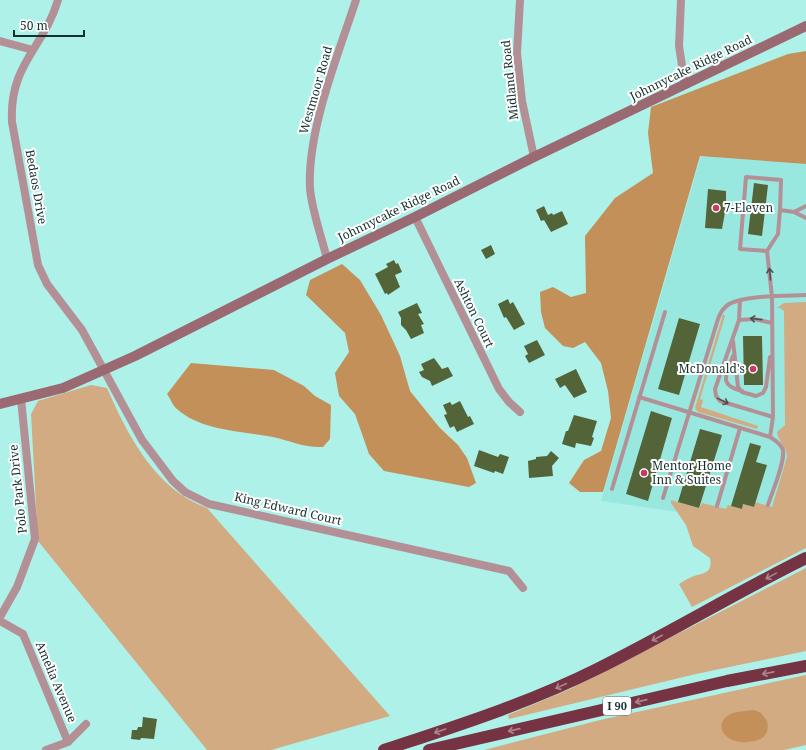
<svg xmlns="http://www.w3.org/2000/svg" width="806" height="750" font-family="'Noto Serif',serif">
  <rect width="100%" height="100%" fill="#adf1e9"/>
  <path fill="#99e8df" d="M 701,156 L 806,164 L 806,530 L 601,501 Z"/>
  <path fill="#d2ab83" d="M 806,302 L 806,548 L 692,607 L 679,584 C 684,581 688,578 694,576 C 704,573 713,573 710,558 L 693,546 L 686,525 L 671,503 L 671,500 L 699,508 L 702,503 L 726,509 L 728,505 L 742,509 L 743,504 L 754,507 L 755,502 L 772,507 L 787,457 C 787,446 778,442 777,432 L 785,425 L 784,311 L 780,308 L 777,308 L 784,303 Z
    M 723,314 L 725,316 L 700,399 L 703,400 L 701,407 L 758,426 L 757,429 L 698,412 L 695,408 Z
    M 91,385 L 107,388 C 128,436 155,489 207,508 L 390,716 L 271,750 L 207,750 L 38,541 L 31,414 L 38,401 Z
    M 806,568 L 806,651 L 696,674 L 509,719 L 508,715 L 570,689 Z
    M 806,675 L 806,745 L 784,750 L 484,750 L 600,720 Z"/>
  <path fill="#c3905a" d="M 806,51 L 806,164 L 700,156 L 603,492 L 580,492 L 569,483 L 584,460 L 601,451 L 611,418 L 608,391 L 601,363 L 585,342 L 573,348 L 563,346 L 545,328 L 541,312 L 540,292 L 553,287 L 571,297 L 586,293 L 585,236 L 615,198 L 653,173 L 648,133 L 651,107 L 788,54 Z
    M 342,264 L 360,280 L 381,315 L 400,356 L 410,391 L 439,427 L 458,445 L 467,458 L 476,483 L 469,487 L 384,471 L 369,454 L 355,414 L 339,396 L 335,373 L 349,352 L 345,333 L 306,295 L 310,280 Z
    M 191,363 L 274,370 L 304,386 L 315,396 L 331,405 L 330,439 L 323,447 C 305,448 291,441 273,437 C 243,431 201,431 177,409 C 173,406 170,398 167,394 Z
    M 754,710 L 761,713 L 767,721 C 769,730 767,737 758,740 C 725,750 709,722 733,713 C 740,711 747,711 754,710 Z"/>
  <path fill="#536439" d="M 754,183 L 768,185 L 762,236 L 748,234 Z
    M 708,189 L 726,191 L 726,207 L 722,229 L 705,228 Z
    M 544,206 L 548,215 L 552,213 L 553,215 L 562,211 L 568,224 L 551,232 L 544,220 L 541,221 L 536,210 Z
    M 491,245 L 495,254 L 486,259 L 481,250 Z
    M 394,260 L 396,264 L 398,263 L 402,272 L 395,275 L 400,287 L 388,295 L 387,293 L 385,294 L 375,274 L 388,267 L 386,264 Z
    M 508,299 L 510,304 L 513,302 L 525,324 L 514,330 L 506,317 L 504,318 L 498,304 Z
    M 417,303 L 422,313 L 418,314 L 424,324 L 421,325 L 424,333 L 411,339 L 406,330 L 401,325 L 401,318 L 398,312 Z
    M 679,318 L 700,324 L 679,395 L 658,389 Z
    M 743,336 L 762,336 L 763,385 L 744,385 Z
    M 537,340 L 545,355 L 529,363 L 525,356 L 528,354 L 524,346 Z
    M 434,358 L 442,369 L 448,367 L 453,376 L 432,386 L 430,381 L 422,377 L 419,372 L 424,370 L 421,364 Z
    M 576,369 L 587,392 L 574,398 L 565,385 L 560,388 L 555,379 Z
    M 460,401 L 468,417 L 470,416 L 474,424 L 457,432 L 454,426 L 450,428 L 444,415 L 447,414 L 443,405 L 450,402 L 452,405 Z
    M 651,411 L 672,418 L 648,501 L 626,494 Z
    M 574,415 L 597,421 L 592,437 L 594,438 L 591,446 L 576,443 L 575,448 L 562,444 L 566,431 L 568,431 Z
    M 700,429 L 722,435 L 699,508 L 678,502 Z
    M 750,443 L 761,446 L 756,462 L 767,465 L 754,507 L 743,504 L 742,509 L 731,506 Z
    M 479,450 L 498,457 L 500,454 L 509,457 L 503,474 L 495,471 L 494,473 L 474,466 Z
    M 551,451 L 559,458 L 552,466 L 553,476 L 529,478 L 528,461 L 536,459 L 536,457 L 547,456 Z
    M 143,717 L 157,719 L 154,739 L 141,738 L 140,740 L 131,739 L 132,730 L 137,730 L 138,727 L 142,727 Z"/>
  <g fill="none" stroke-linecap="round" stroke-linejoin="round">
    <path stroke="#b39096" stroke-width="4" d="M 794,212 L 806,206
      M 767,251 L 740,249 L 746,177 L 781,180 L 780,210 L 794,212 L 806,218
      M 740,300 L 739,320 L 715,389 L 716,396 L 720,401 L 773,417
      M 739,320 L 754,319 L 772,323
      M 733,341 L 738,387 L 742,392 L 756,396 L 763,393 L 766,387 L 770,357
      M 733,356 C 727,374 717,385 742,391
      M 639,397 L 770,437 C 775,440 781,444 783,450 C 785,463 772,492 768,505
      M 770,437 L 773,417 L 772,297 L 767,251 L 778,234 L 780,210
      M 612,489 L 665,312
      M 663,498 L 718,319 C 720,313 723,308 729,304 C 745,295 787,296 806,295
      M 717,506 L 740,428"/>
    <path stroke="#b39096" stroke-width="8" d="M 58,0 C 44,48 9,64 12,122 L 38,265 L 47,284 L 82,330 L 142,440 L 173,481 L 185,492 L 209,504 L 509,571 L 523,588
      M 520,0 L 517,53 L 522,101 L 534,157
      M 681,0 L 679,46 L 685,85
      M 0,41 L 33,50
      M 415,217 L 499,389 L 509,402 L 520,412
      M 327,259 C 322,239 311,207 310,188 C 307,131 338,55 356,0
      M 0,617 L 17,587 L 35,539 L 21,399
      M 0,621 L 23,634 L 68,742 L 46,750
      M 68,742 L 86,724"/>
    <path stroke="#9a6972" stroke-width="10" d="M 0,404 L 63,388 L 135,356 L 327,259 L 415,217 L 534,157 L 806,26"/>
    <path stroke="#753343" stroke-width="12" d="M 384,750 C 456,726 529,703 597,669 C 668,634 735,593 806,558
      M 429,750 L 727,681 L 806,666"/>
  </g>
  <defs><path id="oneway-shaft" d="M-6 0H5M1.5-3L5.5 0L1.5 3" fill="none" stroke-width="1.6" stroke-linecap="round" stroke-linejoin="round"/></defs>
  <g stroke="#4c5252">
    <use href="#oneway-shaft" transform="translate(770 274) rotate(-95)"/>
    <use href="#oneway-shaft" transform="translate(756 319) rotate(-174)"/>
    <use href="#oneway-shaft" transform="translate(723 401) rotate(26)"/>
  </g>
  <g stroke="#ac858e">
    <use href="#oneway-shaft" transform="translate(771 576) rotate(151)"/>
    <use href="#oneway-shaft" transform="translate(657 638) rotate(152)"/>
    <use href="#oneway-shaft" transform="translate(768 673) rotate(169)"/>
    <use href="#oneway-shaft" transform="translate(561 686) rotate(155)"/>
    <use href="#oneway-shaft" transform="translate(641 701) rotate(167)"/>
    <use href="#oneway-shaft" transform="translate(514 730) rotate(167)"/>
    <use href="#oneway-shaft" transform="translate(440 731) rotate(161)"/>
  </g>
  <g fill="#c83964" stroke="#fff" stroke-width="1.5">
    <circle cx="716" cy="208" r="4"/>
    <circle cx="753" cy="369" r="4"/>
    <circle cx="644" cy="473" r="4"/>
  </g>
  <g text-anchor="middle" stroke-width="4" stroke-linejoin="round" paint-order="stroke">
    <rect fill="#fff" stroke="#5b6f6d" stroke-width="1" x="603" y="697" width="28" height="18" rx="3"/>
    <g font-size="11" font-weight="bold" fill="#15312e">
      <text x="617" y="710">I 90</text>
    </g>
    <g font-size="12" fill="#15312e" stroke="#fff">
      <text transform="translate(691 68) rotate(-26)" y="4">Johnnycake Ridge Road</text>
      <text transform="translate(510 80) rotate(-96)" y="4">Midland Road</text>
      <text transform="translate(316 90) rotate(-74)" y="4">Westmoor Road</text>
      <text transform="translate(36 187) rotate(80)" y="4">Bedaos Drive</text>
      <text transform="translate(399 209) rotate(-26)" y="4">Johnnycake Ridge Road</text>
      <text transform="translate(474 313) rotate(64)" y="4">Ashton Court</text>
      <text transform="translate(18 489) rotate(-96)" y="4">Polo Park Drive</text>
      <text transform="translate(288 509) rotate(13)" y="4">King Edward Court</text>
      <text transform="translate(56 682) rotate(67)" y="4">Amelia Avenue</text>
    </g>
    <g font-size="12" fill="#15312e" stroke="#fff" text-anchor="start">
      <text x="724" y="212">7-Eleven</text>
      <text x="745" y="373" text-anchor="end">McDonald's</text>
      <text x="652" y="470">Mentor Home<tspan x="652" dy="14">Inn &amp; Suites</tspan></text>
    </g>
  </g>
  <path d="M14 30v6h70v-6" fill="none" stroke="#15312e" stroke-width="2"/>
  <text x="20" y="30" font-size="12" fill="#15312e" stroke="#ffffff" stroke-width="3" paint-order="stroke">50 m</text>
</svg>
